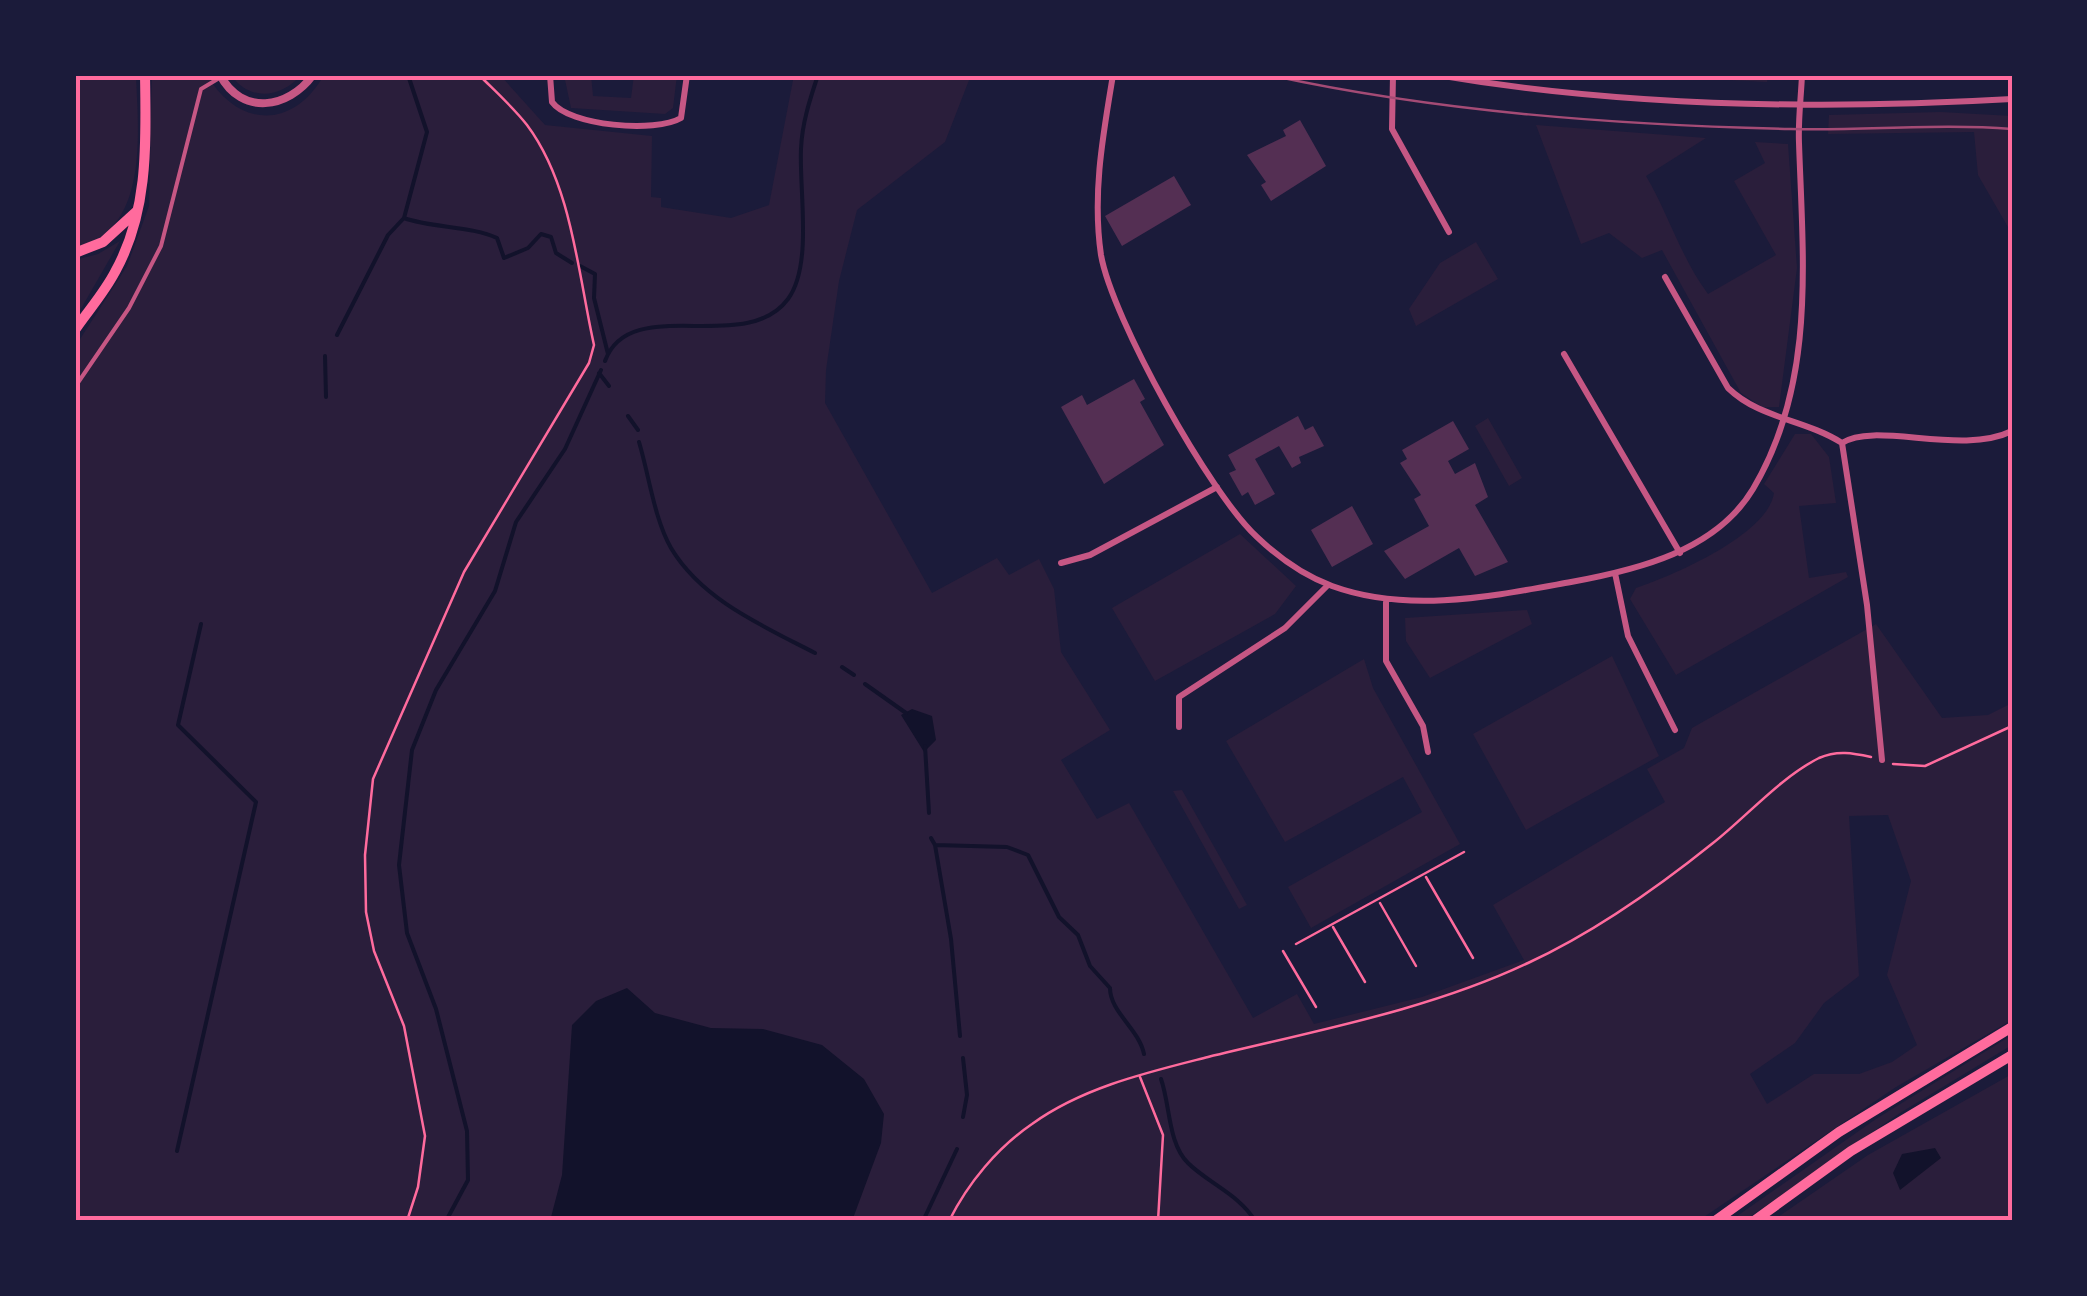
<svg xmlns="http://www.w3.org/2000/svg" width="2087" height="1296" font-family="'Archivo Narrow',sans-serif">
  <rect width="100%" height="100%" fill="#1b1b3a"/>
  <path fill="#2a1e3b" fill-rule="evenodd" d="M 75,75 L 136,75 C 138,131 150,232 75,247 Z
    M 152,75 L 207,75 C 238,128 293,130 324,75 L 500,75 L 545,125 L 652,136 L 651,197 L 661,198 L 661,207 L 731,218 L 769,205 L 794,75 L 971,75 L 945,142 L 857,210 L 839,281 L 826,370 L 825,403 L 932,593 L 997,558 L 1009,575 L 1039,559 L 1054,589 L 1061,652 L 1110,730 L 1061,760 L 1097,819 L 1129,803 L 1253,1018 L 1297,994 L 1314,1024 L 1422,997 L 1524,960 L 1493,905 L 1665,802 L 1647,769 L 1684,748 L 1692,728 L 1876,624 L 1942,718 L 1988,715 L 2012,703 L 2012,1020 L 1896,1087 L 1698,1221 L 75,1221 L 75,347 L 127,266 L 149,206 ZM 1888,815 L 1911,881 L 1887,975 L 1917,1045 L 1892,1062 L 1859,1074 L 1814,1074 L 1767,1104 L 1750,1074 L 1795,1043 L 1824,1003 L 1859,976 L 1849,816 Z
    M 231,75 L 301,75 C 281,98 250,102 231,75 Z
    M 564,75 L 591,75 L 593,96 L 631,98 L 634,75 L 677,75 L 673,108 L 665,114 L 571,108 Z
    M 1639,75 L 1768,75 L 1767,82 Z
    M 1941,112 L 2012,116 L 2012,234 L 1978,175 L 1974,132 L 1828,134 L 1829,115 Z
    M 1536,125 L 1706,138 L 1646,176 C 1669,215 1681,258 1708,294 L 1776,255 L 1734,181 L 1765,163 L 1755,142 L 1788,144 L 1797,268 L 1779,407 L 1762,407 L 1741,393 L 1662,250 L 1642,258 L 1609,233 L 1581,244 Z
    M 120,241 L 75,319 L 75,260 L 98,254 Z
    M 1476,242 L 1498,279 L 1416,326 L 1409,309 L 1440,263 Z
    M 1488,418 L 1522,478 L 1509,486 L 1475,426 Z
    M 1795,434 L 1811,434 L 1829,457 L 1836,503 L 1799,506 L 1809,578 L 1846,572 L 1848,577 L 1676,675 L 1630,599 L 1636,588 C 1672,576 1768,535 1774,493 L 1764,484 Z
    M 1240,534 L 1296,586 L 1275,614 L 1155,681 L 1112,608 Z
    M 1527,610 L 1532,624 L 1430,678 L 1406,641 L 1405,618 Z
    M 1612,656 L 1659,756 L 1526,830 L 1473,734 Z
    M 1364,659 L 1373,688 L 1460,844 L 1311,928 L 1288,887 L 1422,812 L 1403,777 L 1285,842 L 1226,741 Z
    M 1182,790 L 1247,905 L 1239,909 L 1173,791 Z
    M 2012,1035 L 2012,1045 L 1900,1113 L 1744,1221 L 1730,1221 L 1876,1119 Z
    M 2012,1074 L 2012,1221 L 1772,1221 L 1868,1155 Z"/>
  <path fill="#12122b" d="M 912,709 L 932,716 L 936,740 L 924,752 L 901,715 Z
    M 627,988 L 655,1013 L 711,1028 L 763,1029 L 822,1045 L 864,1079 L 884,1114 L 881,1143 L 852,1221 L 550,1221 L 562,1175 L 572,1025 L 596,1001 Z
    M 1935,1148 L 1941,1158 L 1900,1190 L 1893,1173 L 1902,1154 Z"/>
  <g fill="none" stroke-linecap="round" stroke-linejoin="round">
    <path stroke="#12122b" stroke-width="4" d="M 408,75 L 427,132 L 404,218 C 431,228 472,226 497,238 L 504,258 L 528,248 L 541,234 L 551,237 L 556,253 L 572,263
      M 580,266 L 595,274 L 594,298 L 608,354
      M 337,335 L 388,235 L 404,218
      M 325,356 L 326,397
      M 605,361 C 630,292 745,357 788,299 C 813,265 799,191 801,149 C 802,123 810,99 818,75
      M 599,373 L 609,386
      M 628,416 L 638,430
      M 639,442 C 649,475 654,518 671,548 C 702,600 763,626 815,653
      M 842,667 L 854,675
      M 865,684 L 906,713
      M 925,746 L 929,813
      M 931,838 L 935,845 L 1007,847 L 1028,855 L 1059,917 L 1078,935 L 1090,966 L 1110,988 C 1110,1012 1139,1029 1144,1054
      M 935,845 L 951,939 L 960,1036
      M 1161,1079 C 1170,1104 1168,1144 1188,1163 C 1208,1183 1240,1195 1255,1221
      M 963,1117 L 967,1095 L 963,1058
      M 177,1151 L 256,802 L 178,725 L 201,624
      M 446,1221 L 468,1180 L 467,1131 L 436,1009 L 407,933 L 399,865 L 412,750 L 436,690 L 495,591 L 516,522 L 565,449 L 601,370
      M 923,1221 L 957,1149"/>
  </g>
  <path fill="#542f53" d="M 1300,120 L 1326,166 L 1271,201 L 1261,185 L 1266,182 L 1247,155 L 1286,136 L 1283,130 Z
    M 1174,176 L 1191,205 L 1122,246 L 1105,216 Z
    M 1134,379 L 1145,399 L 1140,402 L 1164,445 L 1104,484 L 1061,407 L 1082,395 L 1087,405 Z
    M 1298,416 L 1305,430 L 1313,426 L 1324,446 L 1299,457 L 1301,463 L 1292,468 L 1279,446 L 1255,459 L 1275,494 L 1255,505 L 1248,492 L 1242,496 L 1229,473 L 1236,470 L 1228,455 Z
    M 1453,421 L 1469,449 L 1448,461 L 1455,474 L 1475,463 L 1488,497 L 1475,505 L 1508,562 L 1475,576 L 1459,548 L 1405,579 L 1384,551 L 1429,526 L 1414,499 L 1421,495 L 1400,463 L 1407,459 L 1402,450 Z
    M 1352,506 L 1373,544 L 1332,567 L 1311,530 Z"/>
  <g fill="none" stroke-linecap="round" stroke-linejoin="round">
    <path stroke="#ff6b9d" stroke-width="2.5" d="M 1893,764 L 1925,766 L 2012,726
      M 1426,877 L 1473,958
      M 1380,903 L 1416,966
      M 1333,927 L 1365,982
      M 1296,944 L 1464,852
      M 1283,951 L 1316,1007
      M 1140,1077 L 1163,1135 L 1158,1221
      M 407,1221 L 418,1187 L 425,1136 L 404,1026 L 374,951 L 366,912 L 365,855 L 373,779 L 464,572 L 589,363 L 594,345 C 578,274 572,185 527,125 C 513,107 495,91 479,75
      M 949,1221 C 968,1183 997,1148 1032,1124 C 1083,1087 1149,1072 1208,1057 C 1314,1031 1429,1010 1528,963 C 1593,933 1657,888 1713,843 C 1746,817 1781,777 1819,758 C 1837,750 1853,753 1871,757"/>
    <path stroke="#c65784" stroke-width="4" d="M 75,387 L 129,308 L 161,246 L 201,89 L 221,77"/>
    <path stroke="#c65784" stroke-width="6" d="M 550,75 L 552,102 C 569,126 656,133 681,118 L 687,75
      M 1113,75 C 1103,135 1092,194 1101,255 C 1112,318 1210,494 1257,537 C 1278,557 1305,576 1332,586 C 1409,614 1493,596 1571,582 C 1637,570 1716,551 1753,489 C 1816,383 1803,261 1799,143 C 1798,120 1801,98 1802,75
      M 1393,75 L 1392,129 L 1449,232
      M 1437,75 C 1625,107 1821,110 2012,99
      M 1665,277 L 1728,388 C 1760,419 1804,419 1842,443
      M 1564,354 L 1680,553
      M 1842,443 L 1867,605 L 1882,760
      M 1842,443 C 1875,421 1961,456 2012,431
      M 1061,563 L 1090,555 L 1217,487
      M 1615,573 L 1628,636 L 1675,730
      M 1386,600 L 1386,661 L 1423,726 L 1428,752
      M 1179,727 L 1179,697 L 1285,628 L 1328,585"/>
    <path stroke="#c65784" stroke-width="8" d="M 220,75 C 242,116 288,109 313,75"/>
    <path stroke="#ff6b9d" stroke-width="10" d="M 1715,1221 L 1839,1132 L 2012,1027
      M 1754,1221 L 1851,1151 L 2012,1055"/>
    <path stroke="#ff6b9d" stroke-width="10" d="M 75,253 L 103,242 L 137,211
      M 75,330 C 88,311 104,293 115,272 C 149,211 146,142 145,75"/>
    <path stroke="#a44b75" stroke-width="2.5" d="M 1269,75 C 1439,112 1617,125 1791,129 C 1864,131 1939,123 2012,129"/>
  </g>
  <rect width="2087" height="1296" fill="none" stroke="#1b1b3a" stroke-width="155"/>
  <rect x="78" y="78" width="1932" height="1140" fill="none" stroke="#ff6b9d" stroke-width="4"/>
</svg>
